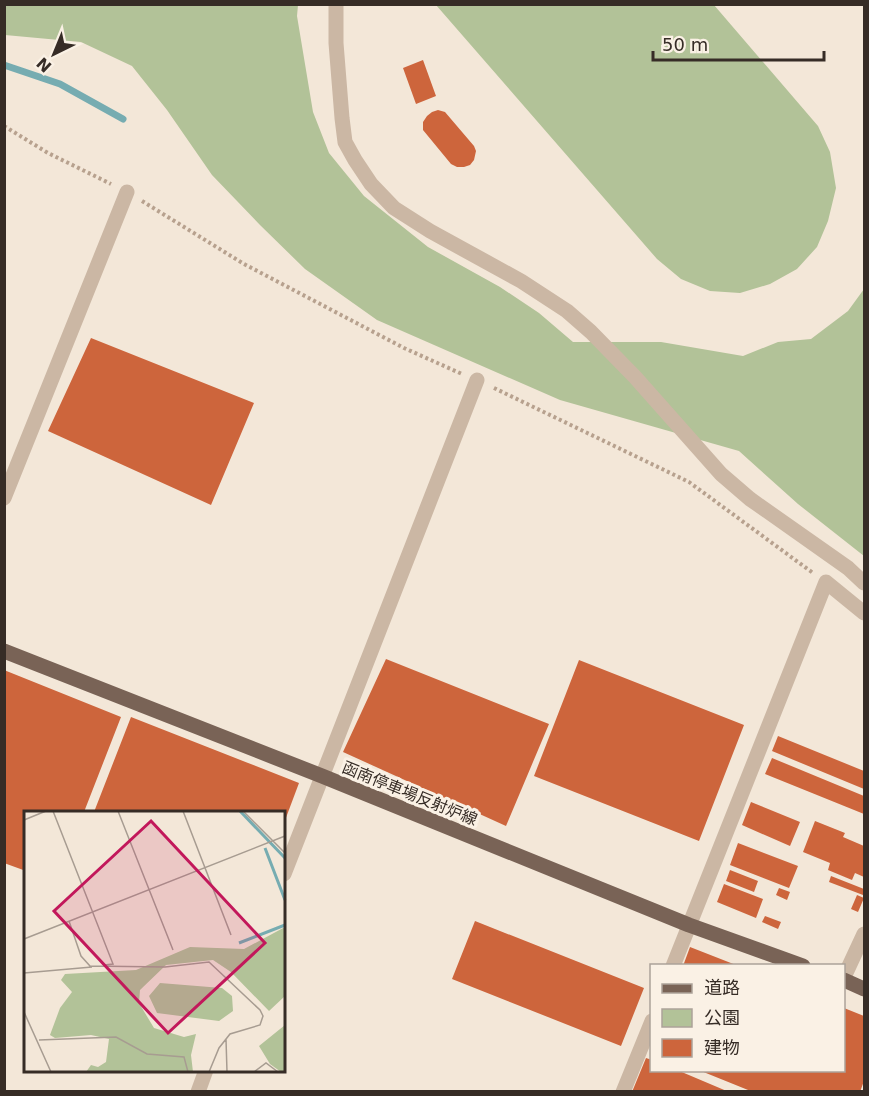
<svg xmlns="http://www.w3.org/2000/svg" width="869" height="1096" font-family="'DejaVu Sans','Noto Sans JP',sans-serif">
  <rect width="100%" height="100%" fill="#f3e7d8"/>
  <path fill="#b2c298" d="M 4,5 L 298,5 L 297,16 L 313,112 L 329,153 L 364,196 L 428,247 L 500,287 L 539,313 L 573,342 L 661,342 L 743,356 L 778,342 L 811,339 L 848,311 L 864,289 L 864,556 L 798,504 L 739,451 L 560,400 L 377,320 L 305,269 L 260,225 L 212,175 L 167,110 L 132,66 L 81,42 L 5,35 Z
    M 436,5 L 714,5 L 818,126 L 830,152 L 836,188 L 828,221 L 817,247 L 797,269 L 770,284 L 740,293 L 710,291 L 681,279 L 657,259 Z"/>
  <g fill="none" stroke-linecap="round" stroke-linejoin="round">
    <path stroke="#76acb1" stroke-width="7" d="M 4,65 L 60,84 L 123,119"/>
  </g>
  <path fill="#cd653c" d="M 423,60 L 436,96 L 416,104 L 403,68 Z
    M 438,110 L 445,112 L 474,146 L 476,151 L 474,160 L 470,165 L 464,167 L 457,167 L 451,164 L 423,130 L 423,122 L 427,116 L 432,112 Z
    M 91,338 L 254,403 L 211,505 L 48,431 Z
    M 386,659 L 549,724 L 506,826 L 343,752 Z
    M 579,660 L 744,725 L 699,841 L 534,776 Z
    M 4,670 L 121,717 L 84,812 L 26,812 L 26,871 L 4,863 Z
    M 131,717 L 299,783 L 284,823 L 284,812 L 94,812 Z
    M 778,736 L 864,771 L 864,789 L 772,751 Z
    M 772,758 L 864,796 L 864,814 L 765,774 Z
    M 751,802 L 800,822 L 790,846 L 742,825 Z
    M 815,821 L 845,833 L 843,837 L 864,846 L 864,877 L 855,873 L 852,880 L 828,870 L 830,863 L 803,852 Z
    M 738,843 L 798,866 L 789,888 L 730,865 Z
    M 730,870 L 758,881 L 754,892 L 726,881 Z
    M 831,876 L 864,889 L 863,895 L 829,882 Z
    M 724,884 L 763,899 L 756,918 L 717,902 Z
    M 779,888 L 790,892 L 787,900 L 776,895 Z
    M 857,895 L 864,898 L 858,912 L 851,909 Z
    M 765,916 L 781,922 L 778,929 L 762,922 Z
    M 475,921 L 644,988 L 621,1046 L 452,979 Z
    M 690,947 L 736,965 L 736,966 L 683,966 Z
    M 844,1008 L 864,1016 L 864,1081 L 860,1092 L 753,1092 L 701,1071 L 844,1070 Z
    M 646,1058 L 652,1060 L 652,1070 L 677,1070 L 729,1092 L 632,1092 Z"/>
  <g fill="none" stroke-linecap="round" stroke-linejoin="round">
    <path stroke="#b7a18e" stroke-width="4" stroke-dasharray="3 3" stroke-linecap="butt" d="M 4,126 L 48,153 L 111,184
      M 142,201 L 244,264 L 404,348 L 462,374
      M 494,388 L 689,482 L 813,573"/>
    <path stroke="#cbb7a4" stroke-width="15" d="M 336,4 L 336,43 L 342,118 L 345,142 L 355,160 L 371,184 L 394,208 L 430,231 L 521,281 L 567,311 L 591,332 L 635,377 L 721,474 L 750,499 L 848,568 L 864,583
      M 4,498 L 127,192
      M 284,874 L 477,380
      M 673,966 L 826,582 L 864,613
      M 844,977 L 864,934
      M 198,1092 L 206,1070
      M 623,1092 L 652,1021"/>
    <path stroke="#796356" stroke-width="15" d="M 4,651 L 322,776 L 689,925 L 803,966
      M 844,980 L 864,989"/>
  </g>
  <g text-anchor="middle" stroke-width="6" stroke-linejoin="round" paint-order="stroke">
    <g font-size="16" fill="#362c26" stroke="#faf1e5">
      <text transform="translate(410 793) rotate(22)" y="6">函南停車場反射炉線</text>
    </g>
  </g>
  <g transform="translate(24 811)">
    <rect width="261" height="261" fill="#f3e7d8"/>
    <path d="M 261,116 L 261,185 L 245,200 L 207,161 L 189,149 L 142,154 L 116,179 L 115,192 L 130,217 L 160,226 L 172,223 L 167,244 L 169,261 L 62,261 L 67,254 L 74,256 L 82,251 L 85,228 L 67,224 L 31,227 L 26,224 L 36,197 L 48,181 L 37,169 L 41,163 L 112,159 L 166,136 L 220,138 ZM 136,172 L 198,177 L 208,185 L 209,200 L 195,210 L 133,202 L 125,185 ZM 261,214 L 261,261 L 257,261 L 246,253 L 235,235 Z" fill="#b2c298"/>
    <path fill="none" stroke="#76acb1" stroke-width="3" d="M 216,0 L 261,47M 241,37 L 261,89M 215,132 L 261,114"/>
    <path fill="none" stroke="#a79c91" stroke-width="1.5" d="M 29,0 L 89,153 L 80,154M 94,0 L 149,139M 159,0 L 207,124M 219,0 L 261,42M 0,9 L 22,0M 45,110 L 57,145 L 66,155 L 141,156 L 185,151 L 236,199 L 239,205 L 236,214 L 206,223 L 195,237 L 185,261M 0,128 L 261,25M 0,162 L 68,156M 0,201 L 27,261M 202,228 L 203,261M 15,229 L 92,226 L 123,243 L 160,246 L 164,261M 230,261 L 242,252 L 254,261"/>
    <path fill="#c2185b" fill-opacity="0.15" stroke="#c2185b" stroke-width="3" d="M 127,10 L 241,132 L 144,222 L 30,100 Z"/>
    <rect width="261" height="261" fill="none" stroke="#362c26" stroke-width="3"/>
  </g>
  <rect width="869" height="1096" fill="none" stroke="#362c26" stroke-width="12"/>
  <rect x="650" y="964" width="195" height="108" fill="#faf1e5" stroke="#aca299" stroke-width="1.5"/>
  <rect x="662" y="984" width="30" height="9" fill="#796356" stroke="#aca299" stroke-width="1.5"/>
  <text x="704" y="994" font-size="18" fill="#362c26">道路</text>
  <rect x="662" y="1009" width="30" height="18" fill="#b2c298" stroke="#aca299" stroke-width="1.5"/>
  <text x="704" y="1024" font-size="18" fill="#362c26">公園</text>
  <rect x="662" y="1039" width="30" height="18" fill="#cd653c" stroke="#aca299" stroke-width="1.5"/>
  <text x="704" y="1054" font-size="18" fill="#362c26">建物</text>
  <g transform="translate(54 54) rotate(223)" stroke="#faf1e5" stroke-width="4.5" paint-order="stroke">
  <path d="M0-4.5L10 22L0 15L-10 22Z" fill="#362c26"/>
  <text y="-9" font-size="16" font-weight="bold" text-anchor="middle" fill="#362c26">N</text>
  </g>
  <path d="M653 51v9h171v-9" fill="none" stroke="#362c26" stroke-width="3"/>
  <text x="662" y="51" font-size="18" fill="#362c26" stroke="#faf1e5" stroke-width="4.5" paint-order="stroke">50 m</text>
</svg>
